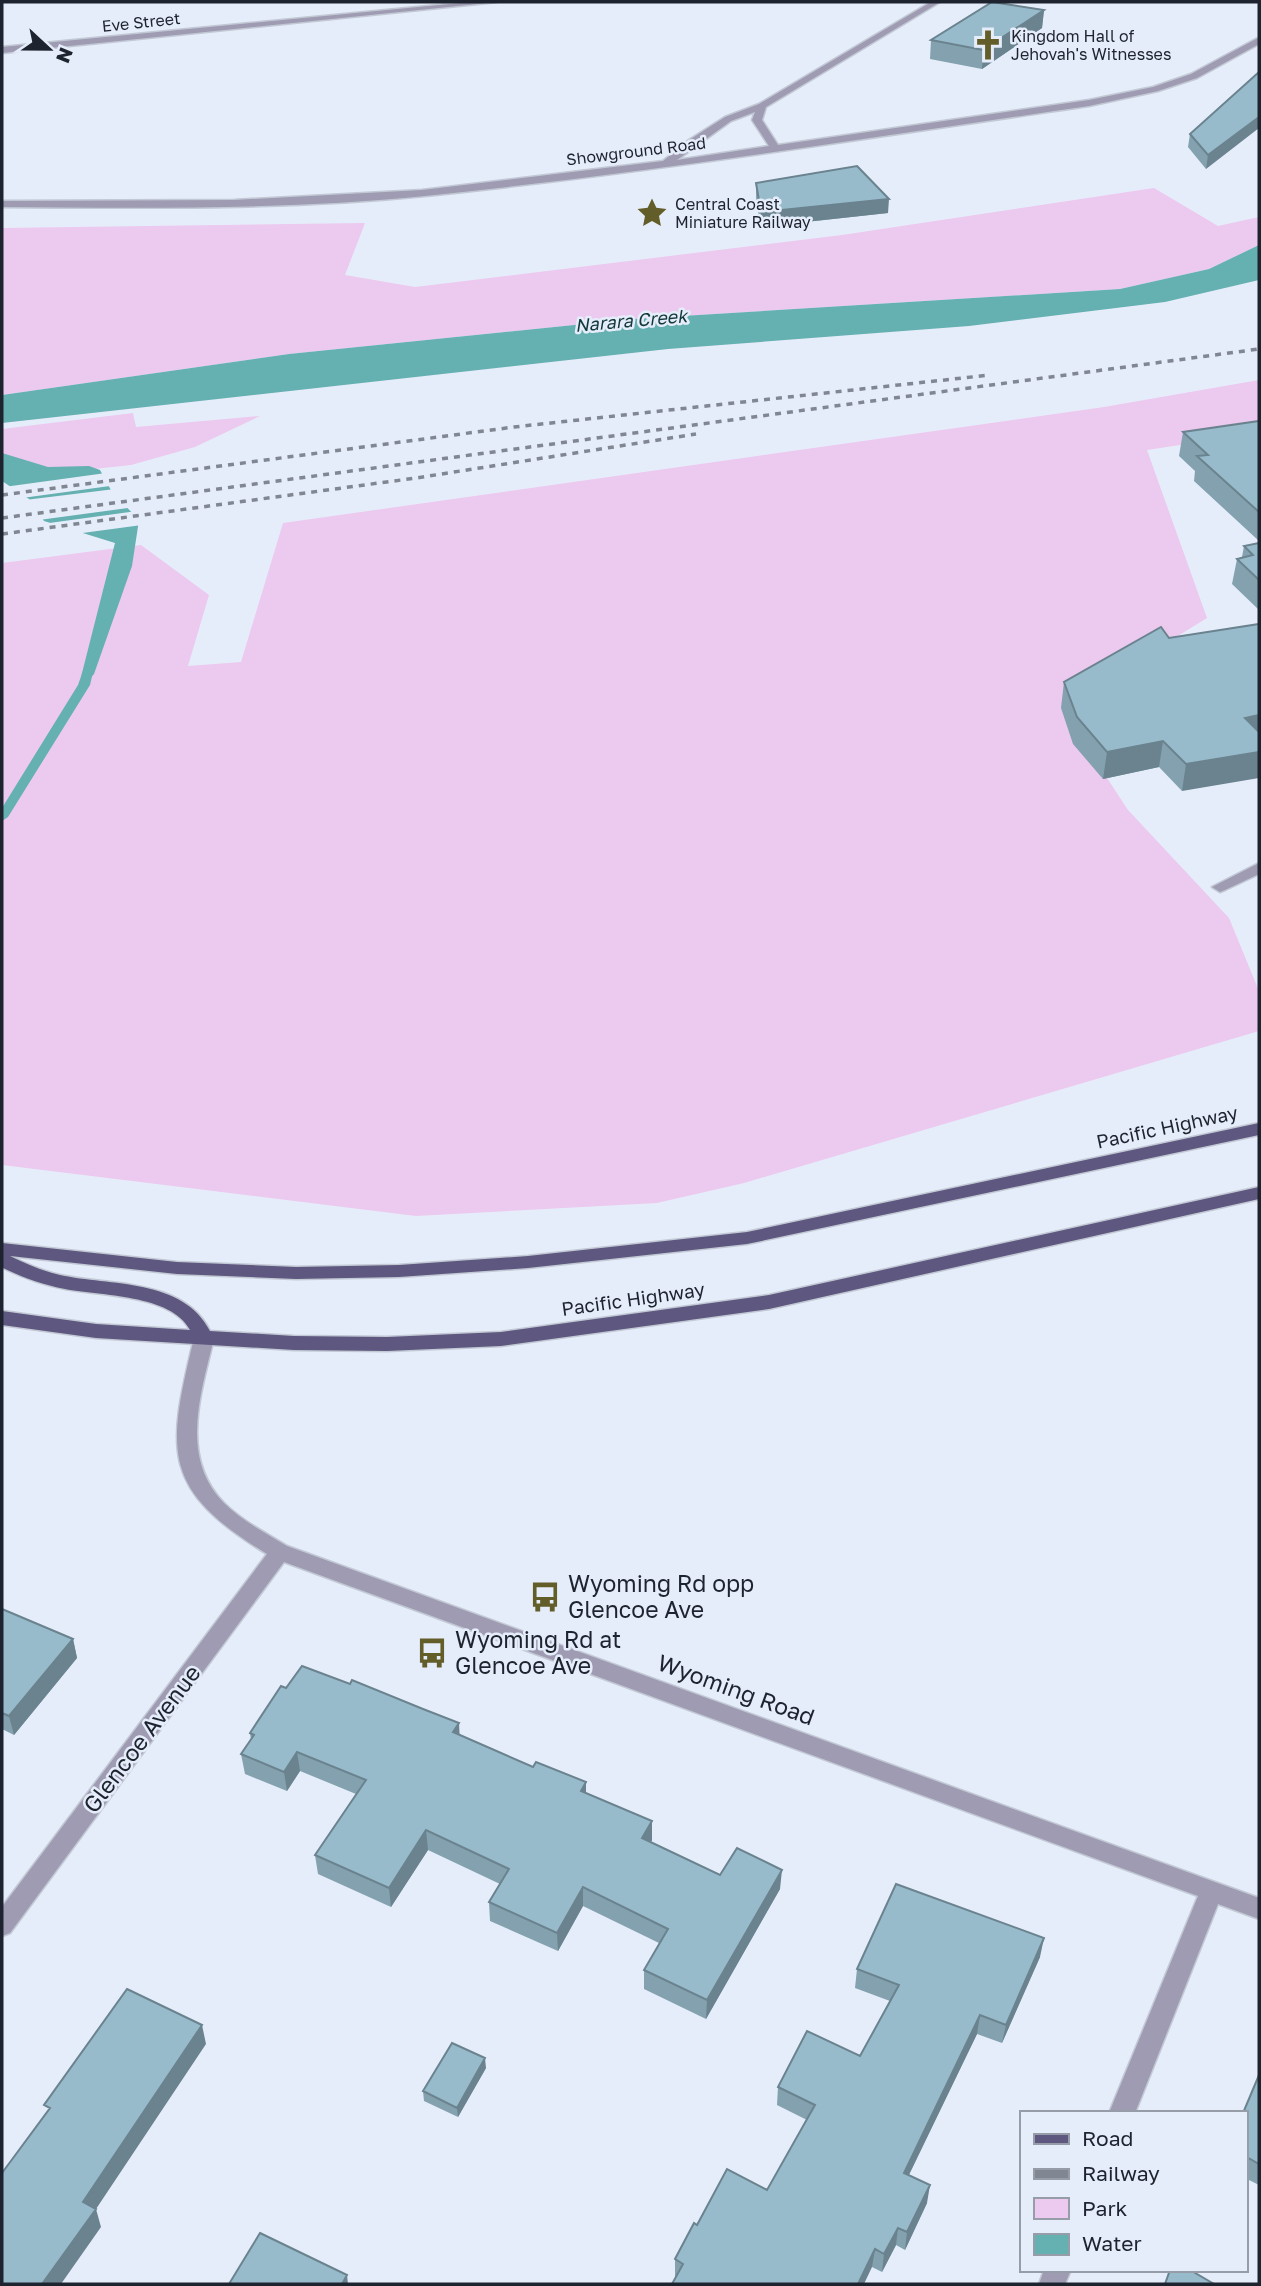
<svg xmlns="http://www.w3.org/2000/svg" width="1261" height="2286" font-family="'Golos Text',sans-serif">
  <rect width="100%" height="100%" fill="#e6edfa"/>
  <path fill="#ecc9ef" d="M 1154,188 L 1218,226 L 1259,217 L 1259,245 L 1209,269 L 1120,289 L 633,319 L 289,354 L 2,395 L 2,228 L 365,223 L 345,275 L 415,287 L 842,235 Z
    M 1259,380 L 1259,433 L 1147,450 L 1207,618 L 1061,708 L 1128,810 L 1229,918 L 1259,991 L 1259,1031 L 744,1183 L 657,1203 L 416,1216 L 2,1165 L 2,563 L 141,545 L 209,595 L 188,666 L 241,662 L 283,523 L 1104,407 Z
    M 133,413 L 136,427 L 260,416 L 195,447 L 131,465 L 2,479 L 2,429 Z"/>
  <path fill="#65b0b1" d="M 1259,245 L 1259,280 L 1165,302 L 969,326 L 668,349 L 2,423 L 2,395 L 289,354 L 633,319 L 1120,289 L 1209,269 Z
    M 2,453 L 48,467 L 89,466 L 100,470 L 112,492 L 139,520 L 132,566 L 94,674 L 84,685 L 81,677 L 115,543 L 44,521 L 29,499 L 2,481 Z"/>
  <path fill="#e6edfa" d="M 106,473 L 110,486 L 22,498 L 4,487 Z
    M 115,489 L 128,508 L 39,520 L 25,500 Z
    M 137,511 L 142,519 L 142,525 L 75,534 L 42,524 Z"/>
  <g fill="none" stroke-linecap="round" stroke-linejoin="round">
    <path fill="#65b0b1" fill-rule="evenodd" d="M 89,665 L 94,668 L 90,685 L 8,817 L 2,821 L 2,808 L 78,685 L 84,668 Z"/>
    <g stroke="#c2c9d5" stroke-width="3">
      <path id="minor" d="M 470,2 L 497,2 L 2,53 L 2,47 Z
        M 931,2 L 940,2 L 766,107 L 762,120 L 778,145 L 1089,100 L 1153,87 L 1191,74 L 1256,39 L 1259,38 L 1259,44 L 1197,78 L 1158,91 L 1089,106 C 868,138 647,173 425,196 C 287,210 140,208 2,207 L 2,201 L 234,200 L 422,190 L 663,161 L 689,140 L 725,117 L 759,104 ZM 755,112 L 752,120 L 769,146 L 677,160 L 731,121 Z
        M 1259,863 L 1259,874 L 1225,890 L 1220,892 L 1212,887 Z
        M 204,1331 L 211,1333 L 214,1338 C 201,1393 179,1457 224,1503 C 242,1521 266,1533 287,1546 L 1259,1898 L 1259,1919 L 1218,1904 L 1135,2113 L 1109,2113 L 1198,1896 L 284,1562 L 10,1933 L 2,1936 L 2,1907 L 267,1554 C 160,1489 167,1451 194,1338 L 197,1333 Z
        M 1044,2270 L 1071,2270 L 1065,2284 L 1039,2284 Z"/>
    </g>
    <g stroke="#c2c9d5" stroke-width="3">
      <path id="major" d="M 1259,1123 L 1259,1135 L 747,1244 L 528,1268 L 399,1277 L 296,1279 L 177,1274 L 10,1256 C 26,1264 43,1271 60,1275 C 110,1286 183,1278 210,1331 L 294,1336 L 387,1337 L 501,1332 L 769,1295 L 1259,1187 L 1259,1199 L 769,1309 L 501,1346 L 387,1351 L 294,1350 L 96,1338 L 2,1325 L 2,1311 L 96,1324 L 190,1330 C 171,1294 100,1296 65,1289 C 43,1285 22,1277 3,1268 L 2,1243 L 177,1262 L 296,1267 L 399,1265 L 528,1256 L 747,1232 Z"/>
    </g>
    <use href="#minor" fill="#9e9bb2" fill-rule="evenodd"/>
    <use href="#major" fill="#5e577f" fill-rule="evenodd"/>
    <path stroke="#808692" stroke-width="3.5" stroke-dasharray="6 6" stroke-linecap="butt" d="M 2,495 L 514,427 L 990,375
      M 2,518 L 1259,349
      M 2,534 L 416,478 L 696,434"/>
  </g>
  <path fill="#83a1af" d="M 1044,10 L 1042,28 L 982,69 L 930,59 L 931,40 Z
    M 1259,72 L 1206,169 L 1188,147 L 1190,134 Z
    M 756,183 L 888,213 L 760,227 L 756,197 Z
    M 1259,421 L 1259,541 L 1194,481 L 1195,471 L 1179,456 L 1183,432 Z
    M 1259,543 L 1259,610 L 1232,584 L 1237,559 L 1242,557 L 1244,546 Z
    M 1259,624 L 1182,791 L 1159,767 L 1103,779 L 1073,744 L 1061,708 L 1064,682 L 1169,638 Z
    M 2,1609 L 73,1639 L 77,1658 L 14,1735 L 2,1729 Z
    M 350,1684 L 459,1723 L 459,1735 L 533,1767 L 586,1782 L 586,1793 L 652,1840 L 651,1842 L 720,1875 L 780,1889 L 706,2019 L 644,1989 L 644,1970 L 659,1943 L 583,1906 L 558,1951 L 490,1921 L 489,1902 L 500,1884 L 428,1850 L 391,1907 L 318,1874 L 315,1855 L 356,1794 L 300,1771 L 287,1791 L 245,1774 L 241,1754 L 251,1740 L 250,1733 L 286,1688 Z
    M 1040,1957 L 1002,2043 L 977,2034 L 909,2175 L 927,2203 L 905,2250 L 896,2245 L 882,2272 L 872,2267 L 676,2277 L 675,2276 L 675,2259 L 697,2225 L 767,2190 L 807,2120 L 777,2105 L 778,2087 L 860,2056 L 890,2001 L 855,1988 L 857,1969 Z
    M 486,2068 L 458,2117 L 424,2101 L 423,2091 Z
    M 1259,2075 L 1259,2185 L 1245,2178 L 1245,2113 Z"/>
  <path fill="#6a838f" d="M 1044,10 L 1042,28 L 982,69 L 983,50 Z
    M 1259,117 L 1259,128 L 1206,169 L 1208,155 Z
    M 889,199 L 888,213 L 760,227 L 761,212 Z
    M 1259,715 L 1259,741 L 1245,718 Z
    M 1163,741 L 1159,767 L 1103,779 L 1107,752 Z
    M 1259,752 L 1259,778 L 1182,791 L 1186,764 Z
    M 73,1639 L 77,1658 L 14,1735 L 9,1716 Z
    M 459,1723 L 460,1743 L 453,1732 Z
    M 297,1752 L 300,1771 L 287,1791 L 284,1772 Z
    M 586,1782 L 586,1801 L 581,1791 Z
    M 652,1821 L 652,1840 L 642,1857 L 642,1838 Z
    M 426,1830 L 428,1850 L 391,1907 L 389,1888 Z
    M 782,1870 L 780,1889 L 706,2019 L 707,2000 Z
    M 583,1887 L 583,1906 L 558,1951 L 557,1933 Z
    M 1044,1938 L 1040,1957 L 1002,2043 L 1006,2025 Z
    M 980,2015 L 977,2034 L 901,2191 L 904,2173 Z
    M 202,2025 L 206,2044 L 96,2209 L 101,2227 L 61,2284 L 42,2284 L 83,2202 Z
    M 485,2058 L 486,2068 L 458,2117 L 457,2108 Z
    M 930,2185 L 927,2203 L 905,2250 L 907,2232 Z
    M 898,2228 L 896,2245 L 882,2272 L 884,2254 Z
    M 875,2249 L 872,2267 L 864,2284 L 858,2284 Z
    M 347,2275 L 348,2284 L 342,2284 Z"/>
  <path fill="#98bbcc" stroke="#6a838f" stroke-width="2" d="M 992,2 L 1044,10 L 983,50 L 931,40 Z
    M 1259,72 L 1259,117 L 1208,155 L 1190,134 Z
    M 857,166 L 889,199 L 761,212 L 756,183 Z
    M 1259,421 L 1259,512 L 1197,456 L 1208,455 L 1183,432 Z
    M 1259,543 L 1259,580 L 1237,559 L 1253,555 L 1244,546 Z
    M 1259,624 L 1259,715 L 1245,718 L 1259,732 L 1259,752 L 1186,764 L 1163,741 L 1107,752 L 1077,717 L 1064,682 L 1161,627 L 1169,638 Z
    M 2,1609 L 73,1639 L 9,1716 L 2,1713 Z
    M 302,1666 L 350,1684 L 352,1680 L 423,1709 L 459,1723 L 453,1732 L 533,1767 L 536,1762 L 586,1782 L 581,1791 L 652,1821 L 642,1838 L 720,1875 L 737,1848 L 782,1870 L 707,2000 L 644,1970 L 668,1929 L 583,1887 L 557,1933 L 489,1902 L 509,1869 L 426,1830 L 389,1888 L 315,1855 L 366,1780 L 297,1752 L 284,1772 L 241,1754 L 254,1735 L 250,1733 L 281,1686 L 286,1688 Z
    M 896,1884 L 1044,1938 L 1006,2025 L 980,2015 L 904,2173 L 930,2185 L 907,2232 L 898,2228 L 884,2254 L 875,2249 L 858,2284 L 672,2284 L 683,2264 L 675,2259 L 694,2223 L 697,2225 L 727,2169 L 767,2190 L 815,2105 L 778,2087 L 807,2031 L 860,2056 L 899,1985 L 857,1969 Z
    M 127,1989 L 202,2025 L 83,2202 L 96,2209 L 42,2284 L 2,2284 L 2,2173 L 50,2108 L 44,2105 Z
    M 452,2043 L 485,2058 L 457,2108 L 423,2091 Z
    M 1259,2075 L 1259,2164 L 1245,2156 L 1245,2113 L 1243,2113 Z
    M 260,2233 L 347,2275 L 342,2284 L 229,2284 Z
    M 1170,2270 L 1190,2270 L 1214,2284 L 1165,2284 Z"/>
  <defs>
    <g id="church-bare" transform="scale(2.415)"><path d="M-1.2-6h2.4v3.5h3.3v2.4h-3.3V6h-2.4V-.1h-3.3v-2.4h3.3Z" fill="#635d29" stroke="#e6edfa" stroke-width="2.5" paint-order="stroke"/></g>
    <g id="sight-bare" transform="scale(2.415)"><path d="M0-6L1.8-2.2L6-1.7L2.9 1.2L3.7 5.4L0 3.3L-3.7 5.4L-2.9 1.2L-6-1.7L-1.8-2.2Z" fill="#635d29" stroke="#e6edfa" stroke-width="2.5" paint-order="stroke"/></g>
    <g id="bus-bare" transform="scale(2.415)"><path d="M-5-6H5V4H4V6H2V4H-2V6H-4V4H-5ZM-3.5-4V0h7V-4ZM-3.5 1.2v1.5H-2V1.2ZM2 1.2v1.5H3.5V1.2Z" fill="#635d29" stroke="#e6edfa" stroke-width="2.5" paint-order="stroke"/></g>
  </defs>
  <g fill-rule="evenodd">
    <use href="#church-bare" x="988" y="45"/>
    <use href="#sight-bare" x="652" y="213"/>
    <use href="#bus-bare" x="545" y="1597"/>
    <use href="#bus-bare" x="432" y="1653"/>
  </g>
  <g text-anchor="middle" stroke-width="5" stroke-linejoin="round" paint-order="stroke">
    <g font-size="16" fill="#1e242f" stroke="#e6edfa">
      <text transform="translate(141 22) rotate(-6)" y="6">Eve Street</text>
      <text transform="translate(636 151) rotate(-7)" y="6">Showground Road</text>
    </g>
    <g font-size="16" fill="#1e242f" stroke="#e6edfa" text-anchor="start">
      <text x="1011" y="42">Kingdom Hall of<tspan x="1011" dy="18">Jehovah's Witnesses</tspan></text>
      <text x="675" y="210">Central Coast<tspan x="675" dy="18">Miniature Railway</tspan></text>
    </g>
    <g font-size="18" font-style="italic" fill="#133839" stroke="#e6edfa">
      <text transform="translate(631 321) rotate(-5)" y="6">Narara Creek</text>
    </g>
    <g font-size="19" fill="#1e242f" stroke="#e6edfa">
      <text transform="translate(1167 1127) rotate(-12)" y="7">Pacific Highway</text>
      <text transform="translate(633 1299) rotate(-8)" y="7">Pacific Highway</text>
    </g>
    <g font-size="23" fill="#1e242f" stroke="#e6edfa" text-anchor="start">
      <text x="568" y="1592">Wyoming Rd opp<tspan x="568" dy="26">Glencoe Ave</tspan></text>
      <text x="455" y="1648">Wyoming Rd at<tspan x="455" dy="26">Glencoe Ave</tspan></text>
    </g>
    <g font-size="23" fill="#1e242f" stroke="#e6edfa">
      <text transform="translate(736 1690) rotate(20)" y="8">Wyoming Road</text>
      <text transform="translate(142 1739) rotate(-53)" y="8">Glencoe Avenue</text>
    </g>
  </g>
  <rect width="1261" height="2286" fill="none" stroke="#1e242f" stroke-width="7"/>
  <rect x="1020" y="2111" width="228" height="161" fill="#e6edfa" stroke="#969da9" stroke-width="2"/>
  <rect x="1034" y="2134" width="35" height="10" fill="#5e577f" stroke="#969da9" stroke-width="2"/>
  <text x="1082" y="2146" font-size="21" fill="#1e242f">Road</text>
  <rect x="1034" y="2169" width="35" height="10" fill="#808692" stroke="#969da9" stroke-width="2"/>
  <text x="1082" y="2181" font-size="21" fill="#1e242f">Railway</text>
  <rect x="1034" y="2198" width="35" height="21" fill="#ecc9ef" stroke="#969da9" stroke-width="2"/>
  <text x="1082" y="2216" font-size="21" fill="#1e242f">Park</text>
  <rect x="1034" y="2234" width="35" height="21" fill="#65b0b1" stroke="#969da9" stroke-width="2"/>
  <text x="1082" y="2251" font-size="21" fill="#1e242f">Water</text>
  <g transform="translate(49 49) rotate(112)" stroke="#e6edfa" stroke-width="5" paint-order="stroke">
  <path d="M0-5L12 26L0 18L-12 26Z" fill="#1e242f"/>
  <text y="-10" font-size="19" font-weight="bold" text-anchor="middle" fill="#1e242f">N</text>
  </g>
</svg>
